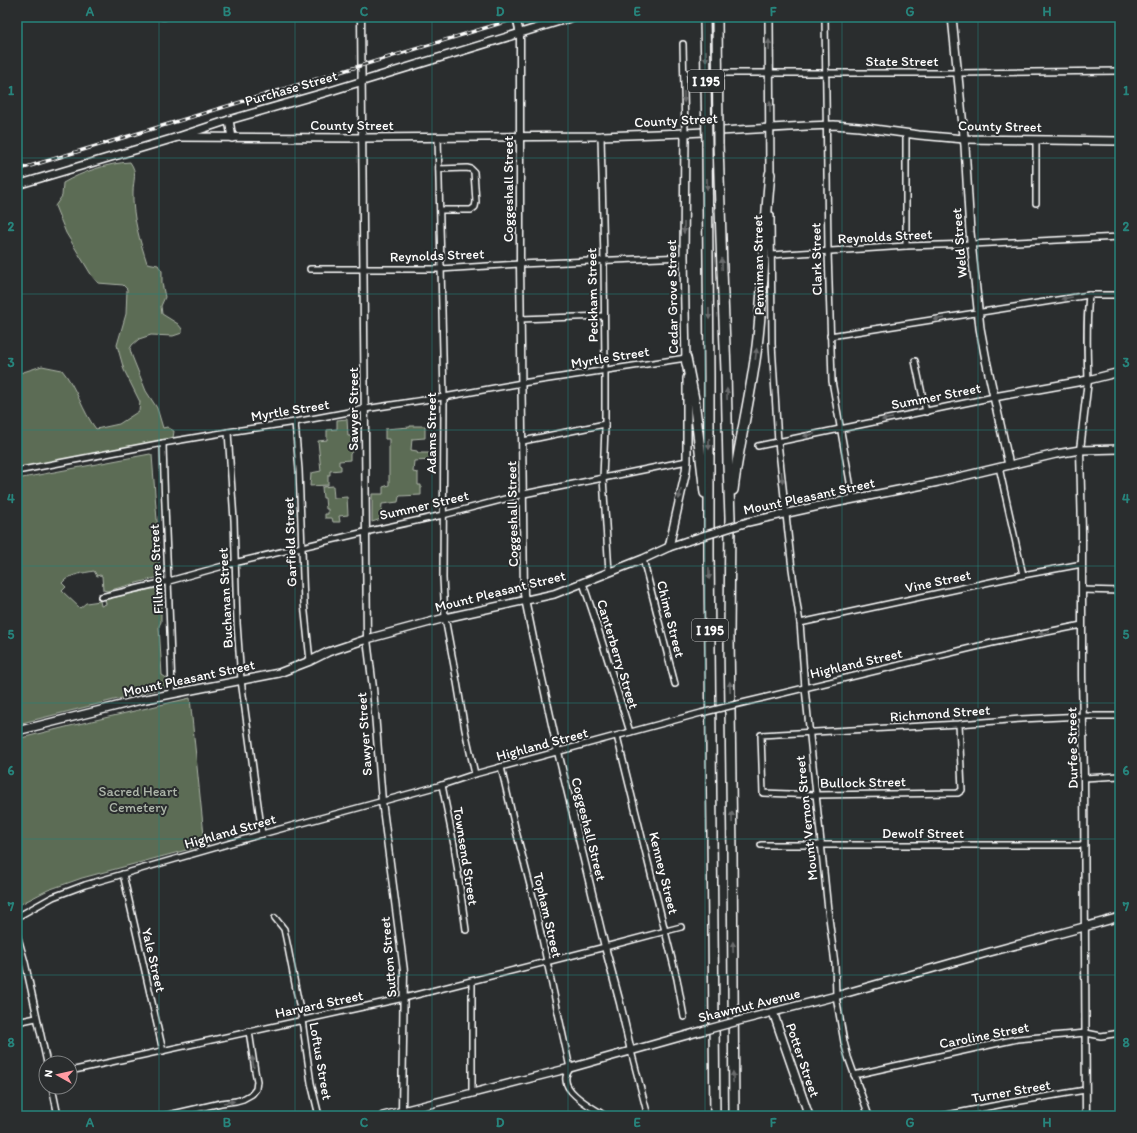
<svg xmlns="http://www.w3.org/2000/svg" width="1137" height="1133" viewBox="0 0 1137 1133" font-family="Itim,sans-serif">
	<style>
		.green { fill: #5c6c54; stroke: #aeb6aa }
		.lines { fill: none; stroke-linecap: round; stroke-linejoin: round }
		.minor-casing { stroke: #fff; stroke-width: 8 }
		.tertiary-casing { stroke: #fff; stroke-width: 9 }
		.secondary-casing { stroke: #fff; stroke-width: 10 }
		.motorway-casing { stroke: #fff; stroke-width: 12 }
		.minor { stroke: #2a2d2e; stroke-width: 5 }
		.tertiary { stroke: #2a2d2e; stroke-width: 6 }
		.secondary { stroke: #2a2d2e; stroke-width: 7 }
		.motorway { stroke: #2a2d2e; stroke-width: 9 }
		.rail-casing { stroke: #fff; stroke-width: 3.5 }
		.rail { stroke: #2a2d2e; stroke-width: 2; stroke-dasharray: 6; stroke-linecap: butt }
		.minor-bridge-casing { stroke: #fff; stroke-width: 8; stroke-linecap: butt }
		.secondary-bridge-casing { stroke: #fff; stroke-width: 10; stroke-linecap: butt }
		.motorway-bridge-casing { stroke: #fff; stroke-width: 12; stroke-linecap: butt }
		.minor-bridge { stroke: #2a2d2e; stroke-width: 5 }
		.secondary-bridge { stroke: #2a2d2e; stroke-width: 7 }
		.motorway-bridge { stroke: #2a2d2e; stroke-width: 9 }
		.oneway { fill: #6a6c6d }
		.grid { fill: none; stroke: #27847c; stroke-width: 1; stroke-opacity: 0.55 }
		.labels { text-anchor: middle; stroke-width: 4; stroke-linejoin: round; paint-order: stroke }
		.shield { fill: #2a2d2e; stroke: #bfc0c0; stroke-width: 1 }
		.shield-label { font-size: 13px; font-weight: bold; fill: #fff }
		.street-label { font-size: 14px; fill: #fff; stroke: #2a2d2e }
		.park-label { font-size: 14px; fill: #aeb6aa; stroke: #2a2d2e }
		.neatline { fill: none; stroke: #27847c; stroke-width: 1.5 }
		.grid-label { font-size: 13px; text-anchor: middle; font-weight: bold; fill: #27847c }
	</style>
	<rect width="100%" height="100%" fill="#2a2d2e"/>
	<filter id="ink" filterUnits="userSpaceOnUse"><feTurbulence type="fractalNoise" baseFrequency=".025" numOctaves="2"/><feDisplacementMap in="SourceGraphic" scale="8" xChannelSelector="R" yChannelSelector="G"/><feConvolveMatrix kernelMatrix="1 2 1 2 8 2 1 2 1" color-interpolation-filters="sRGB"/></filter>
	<g filter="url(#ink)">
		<g class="green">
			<path d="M 130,162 C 138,173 133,180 133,192 C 132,216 140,241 147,263 L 158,265 L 162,271 L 162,283 L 165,297 L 161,306 L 162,314 L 178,324 L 182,329 L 182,333 L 173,336 L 151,335 L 139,339 L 132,345 L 130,349 L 132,356 L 146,391 L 157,408 L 163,428 L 167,427 L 174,431 L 173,438 L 17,468 L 17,374 L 42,366 L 62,370 C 77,388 82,411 96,429 L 119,424 L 139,411 L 140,402 L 124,370 L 117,345 L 126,314 L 127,289 L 123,285 L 98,283 L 92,276 L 66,233 L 55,206 L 62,196 L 63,183 C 82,172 108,163 130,162 Z"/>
			<polygon points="347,419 348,436 356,436 355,448 350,454 350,460 339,461 339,465 341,466 341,470 330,471 330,475 328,475 328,485 310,486 311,473 321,471 318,441 327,440 327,430 337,429 337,420"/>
			<polygon points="410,426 425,426 425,438 412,439 411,450 417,451 418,453 433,453 433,460 414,461 413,472 418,473 418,485 421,485 421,495 400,496 399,497 398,502 382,504 381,519 372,522 372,494 383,494 383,487 389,485 389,439 385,439 385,429 410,427"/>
			<path d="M 150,454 L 152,455 L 159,546 L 159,577 L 107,591 L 103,590 L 102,576 L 100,575 L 97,576 L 94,571 C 84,573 69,574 62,583 L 66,587 L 62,591 L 80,608 L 86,603 L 100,601 L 101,606 L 106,604 L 105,600 L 107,599 L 161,587 L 161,622 L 159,626 L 162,675 L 168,679 L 166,687 L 18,724 L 17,723 L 17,479 Z"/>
			<polygon points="333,486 334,498 347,497 348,515 339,516 340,522 333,522 332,518 325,518 325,514 328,514 328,509 326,509 325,498 323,498 322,487"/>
			<polygon points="190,698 205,845 82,878 48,890 17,906 17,739 70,726"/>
		</g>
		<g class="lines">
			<g class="minor-casing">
				<g id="minor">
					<polyline points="163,17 164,17"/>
					<polyline points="825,17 828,251 832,381 853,499"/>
					<polyline points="683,44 685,133"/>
					<polyline points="684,73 958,73 1120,71"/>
					<polyline points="906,133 906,246"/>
					<polyline points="601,136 604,261 605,370 605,428 603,478 609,572"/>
					<polyline points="438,137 444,397 443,578 445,618 457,682 465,730 475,774"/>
					<polyline points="439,169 467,168 471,169 474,172 476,202 475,207 471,210 440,210"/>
					<polyline points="1036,203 1036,140"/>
					<polyline points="771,215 772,344 778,442 792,569 800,623 805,688 828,910 835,964 836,996 844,1042 848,1057 869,1116"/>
					<polyline points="771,255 906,246 972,244 1120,237"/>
					<polyline points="310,269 440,269 520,264 684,257"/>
					<polyline points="520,319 604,316"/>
					<polyline points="830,336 1089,295 1120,295"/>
					<polyline points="915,361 926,412"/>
					<path d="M 1088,380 C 1087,351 1086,324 1089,295"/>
					<polyline points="295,422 299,470 304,603 310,661"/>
					<polyline points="228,432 234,520 237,623 241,680 262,834"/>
					<polyline points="523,441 605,424"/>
					<path d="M 163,443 C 165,526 170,610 172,694"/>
					<polyline points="758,446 994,397"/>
					<polyline points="999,467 1023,575"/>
					<polyline points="17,471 163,443 228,432 295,422 365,409 444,397 522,383 686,358"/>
					<polyline points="643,559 675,684"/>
					<polyline points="583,583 596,622 630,732"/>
					<polyline points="1082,590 1120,591"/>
					<polyline points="101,597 169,581 234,563 365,532 443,515 524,494 687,461"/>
					<polyline points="800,623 1023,575 1082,564"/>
					<polyline points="738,704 992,643 1082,625"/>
					<polyline points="959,724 962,790 958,793 816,795 763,793 761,735 959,724 1021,719 1083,716 1120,716"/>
					<polyline points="617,736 665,931 677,979 684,1017"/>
					<path d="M 501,767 L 515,827 L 533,897 L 570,1068 C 569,1071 566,1074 566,1077 C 563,1093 594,1108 605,1116"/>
					<polyline points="1084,778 1120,776"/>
					<polyline points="442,785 454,845 466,930"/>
					<polyline points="761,845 1084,845"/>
					<polyline points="123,874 163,1051"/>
					<polyline points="17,917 53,897 85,885 262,834 442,785 475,774 701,713"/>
					<polyline points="275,918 284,929 288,948 302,1020 311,1083 319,1116"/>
					<polyline points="17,934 25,962 47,1063"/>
					<polyline points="472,981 472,1093"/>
					<polyline points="17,1022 36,1018"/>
					<polyline points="631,1051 648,1116"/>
					<polyline points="70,1071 404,998 605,947 681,927"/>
					<polyline points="854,1075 1017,1039 1086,1033 1101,1036 1120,1033"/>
					<polyline points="52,1087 58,1116"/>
					<polyline points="164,1116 221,1103 236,1101 243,1099 252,1094 256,1089 257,1081 255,1071 249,1031"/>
					<polyline points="942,1116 1003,1104 1085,1090"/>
				</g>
			</g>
			<g class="tertiary-casing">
				<g id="tertiary">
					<polyline points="361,17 367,639 373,688 382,801 404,971 402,1112"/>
					<polyline points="516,17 520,34 520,264 524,594 533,638 558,752 605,947 620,1003 631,1051"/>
					<polyline points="1086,1116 1084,778 1082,676 1082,532 1080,450 1088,380"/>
				</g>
			</g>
			<g class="secondary-casing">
				<g id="secondary">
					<polyline points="769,17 770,174"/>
					<polyline points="952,17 965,146 970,232 980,328 986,360 1009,465"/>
					<polyline points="229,120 232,138"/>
					<polyline points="685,133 684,257 686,363"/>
					<polyline points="178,137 363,138 601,136 685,133 807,126 834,125 859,127 919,135 964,139 1120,141"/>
					<polyline points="17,185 178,137 229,120 327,92 573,17"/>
					<polyline points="994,397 1088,380 1120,372"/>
					<polyline points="748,522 819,506 938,482 1056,454 1080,450 1120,449"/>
					<polyline points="669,547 686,471 687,461 687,378"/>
					<polyline points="17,731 141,700 279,673 310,661 328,652 367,639 445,618 554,594 643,559 669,547 687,541"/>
					<polyline points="773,1012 809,1116"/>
					<polyline points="742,1020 836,996 990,952 1084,927 1120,917"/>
					<polyline points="383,1116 570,1068 705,1030"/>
				</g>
			</g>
			<g class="motorway-casing">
				<g id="motorway">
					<polyline points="718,144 722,270 726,371 728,465 730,517 729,638 732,852 734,1116"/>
					<polyline points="707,145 709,376 709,555 715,1116"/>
					<polyline points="686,358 694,399 705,493"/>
					<path d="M 733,490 C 739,442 751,395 757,346 C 764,289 764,231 770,174"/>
				</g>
			</g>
			<use href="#minor" class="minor"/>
			<use href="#tertiary" class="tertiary"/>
			<use href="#secondary" class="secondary"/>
			<use href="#motorway" class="motorway"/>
			<g class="rail-casing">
				<polyline id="rail" points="17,170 521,17"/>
			</g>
			<use href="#rail" class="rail"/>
			<g class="minor-bridge-casing">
				<polyline id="minor-bridge" points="701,713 738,704"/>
			</g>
			<g class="secondary-bridge-casing">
				<g id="secondary-bridge">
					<polyline points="687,541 748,522"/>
					<polyline points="705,1030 742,1020"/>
				</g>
			</g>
			<g class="motorway-bridge-casing">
				<g id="motorway-bridge">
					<polyline points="705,17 707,145"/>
					<polyline points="717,17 718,144"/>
				</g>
			</g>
			<use href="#minor-bridge" class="minor-bridge"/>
			<use href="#secondary-bridge" class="secondary-bridge"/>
			<use href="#motorway-bridge" class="motorway-bridge"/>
		</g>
		<defs><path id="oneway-solid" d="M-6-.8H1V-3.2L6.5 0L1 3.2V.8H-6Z"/></defs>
		<g class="oneway">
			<use href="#oneway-solid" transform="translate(769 45) rotate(-91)"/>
			<use href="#oneway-solid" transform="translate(706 56) rotate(89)"/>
			<use href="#oneway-solid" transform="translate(684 97) rotate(89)"/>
			<use href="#oneway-solid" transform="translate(770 107) rotate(-90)"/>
			<use href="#oneway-solid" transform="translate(707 184) rotate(89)"/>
			<use href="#oneway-solid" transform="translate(684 228) rotate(90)"/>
			<use href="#oneway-solid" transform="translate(722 264) rotate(-92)"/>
			<use href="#oneway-solid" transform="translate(1067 298) rotate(171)"/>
			<use href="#oneway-solid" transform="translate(709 314) rotate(89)"/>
			<use href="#oneway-solid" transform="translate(939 319) rotate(171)"/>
			<use href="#oneway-solid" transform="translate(756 354) rotate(-83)"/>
			<use href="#oneway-solid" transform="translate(727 394) rotate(-91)"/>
			<use href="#oneway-solid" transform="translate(887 419) rotate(169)"/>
			<use href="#oneway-solid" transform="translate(809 435) rotate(168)"/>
			<use href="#oneway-solid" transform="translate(709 444) rotate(90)"/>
			<use href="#oneway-solid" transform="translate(782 477) rotate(84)"/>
			<use href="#oneway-solid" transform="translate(680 494) rotate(102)"/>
			<use href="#oneway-solid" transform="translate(709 574) rotate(89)"/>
			<use href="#oneway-solid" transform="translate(1044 633) rotate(169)"/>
			<use href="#oneway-solid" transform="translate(730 687) rotate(-92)"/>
			<use href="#oneway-solid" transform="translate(732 817) rotate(-91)"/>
			<use href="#oneway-solid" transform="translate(733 947) rotate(-91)"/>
			<use href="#oneway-solid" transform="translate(253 1062) rotate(-98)"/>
			<use href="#oneway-solid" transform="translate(733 1077) rotate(-91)"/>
			<use href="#oneway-solid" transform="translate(229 1102) rotate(-9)"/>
		</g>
	</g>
	<path class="grid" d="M 159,17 L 159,1116M 295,17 L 295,1116M 432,17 L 432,1116M 568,17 L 568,1116M 705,17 L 705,1116M 842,17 L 842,1116M 978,17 L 978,1116M 17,158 L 1120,158M 17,294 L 1120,294M 17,430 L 1120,430M 17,566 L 1120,566M 17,703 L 1120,703M 17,839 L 1120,839M 17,975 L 1120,975"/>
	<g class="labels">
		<g class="shield">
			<rect x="688" y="70" width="36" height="22" rx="3"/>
			<rect x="692" y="619" width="36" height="22" rx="3"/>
		</g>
		<g class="shield-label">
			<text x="706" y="86">I 195</text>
			<text x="710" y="635">I 195</text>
		</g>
		<g class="street-label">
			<text x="902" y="66">State Street</text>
			<text transform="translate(291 88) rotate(-16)" y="5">Purchase Street</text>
			<text transform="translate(676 120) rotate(-3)" y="5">County Street</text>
			<text x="352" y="130">County Street</text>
			<text transform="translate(1000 126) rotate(1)" y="5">County Street</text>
			<text transform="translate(508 189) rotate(-90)" y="5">Coggeshall Street</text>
			<text transform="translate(885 236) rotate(-3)" y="5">Reynolds Street</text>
			<text transform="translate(959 243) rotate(-95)" y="5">Weld Street</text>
			<text transform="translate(437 255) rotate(-2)" y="5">Reynolds Street</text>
			<text transform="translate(816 259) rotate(-91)" y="5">Clark Street</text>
			<text transform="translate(758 265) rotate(-91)" y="5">Penniman Street</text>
			<text transform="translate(592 295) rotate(-91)" y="5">Peckham Street</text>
			<text transform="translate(672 297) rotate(-91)" y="5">Cedar Grove Street</text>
			<text transform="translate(610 357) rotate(-9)" y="5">Myrtle Street</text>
			<text transform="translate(936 396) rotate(-11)" y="5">Summer Street</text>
			<text transform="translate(353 409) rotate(-90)" y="5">Sawyer Street</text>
			<text transform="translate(290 410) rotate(-9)" y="5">Myrtle Street</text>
			<text transform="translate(431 433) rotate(-90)" y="5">Adams Street</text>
			<text transform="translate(809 496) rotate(-12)" y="5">Mount Pleasant Street</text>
			<text transform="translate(424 505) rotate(-13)" y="5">Summer Street</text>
			<text transform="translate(512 514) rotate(-91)" y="5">Coggeshall Street</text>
			<text transform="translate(290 542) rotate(-92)" y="5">Garfield Street</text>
			<text transform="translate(156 569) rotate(-93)" y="5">Fillmore Street</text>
			<text transform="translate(938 581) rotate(-12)" y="5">Vine Street</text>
			<text transform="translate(500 591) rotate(-14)" y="5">Mount Pleasant Street</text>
			<text transform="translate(225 598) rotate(-93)" y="5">Buchanan Street</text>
			<text transform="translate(671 619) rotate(76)" y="5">Chime Street</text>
			<text transform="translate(618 654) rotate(73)" y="5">Canterberry Street</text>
			<text transform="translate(856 663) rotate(-13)" y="5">Highland Street</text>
			<text transform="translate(189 678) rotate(-12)" y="5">Mount Pleasant Street</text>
			<text transform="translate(940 713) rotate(-4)" y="5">Richmond Street</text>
			<text transform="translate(364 734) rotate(-94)" y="5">Sawyer Street</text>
			<text transform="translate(542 744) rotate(-15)" y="5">Highland Street</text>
			<text transform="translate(1072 748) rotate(-91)" y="5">Durfee Street</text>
			<text transform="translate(863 782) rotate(-1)" y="5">Bullock Street</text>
			<text transform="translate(806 818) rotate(-96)" y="5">Mount Vernon Street</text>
			<text transform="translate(589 829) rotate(76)" y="5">Coggeshall Street</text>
			<text transform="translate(230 831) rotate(-16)" y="5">Highland Street</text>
			<text x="923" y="838">Dewolf Street</text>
			<text transform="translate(466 856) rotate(81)" y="5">Townsend Street</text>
			<text transform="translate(664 873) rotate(76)" y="5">Kenney Street</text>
			<text transform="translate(548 915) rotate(77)" y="5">Topham Street</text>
			<text transform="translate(388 957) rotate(-95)" y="5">Sutton Street</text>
			<text transform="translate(154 960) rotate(77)" y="5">Yale Street</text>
			<text transform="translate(319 1004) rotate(-12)" y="5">Harvard Street</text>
			<text transform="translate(749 1005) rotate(-14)" y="5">Shawmut Avenue</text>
			<text transform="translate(984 1035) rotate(-11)" y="5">Caroline Street</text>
			<text transform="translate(803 1060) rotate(71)" y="5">Potter Street</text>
			<text transform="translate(321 1061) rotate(80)" y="5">Loftus Street</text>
			<text transform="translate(1011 1091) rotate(-10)" y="5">Turner Street</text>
		</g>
		<g class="park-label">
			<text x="138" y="796">Sacred Heart<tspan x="138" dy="16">Cemetery</tspan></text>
		</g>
	</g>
	<rect width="1137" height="1133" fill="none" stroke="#2a2d2e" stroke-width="44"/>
	<g transform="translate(58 1075) rotate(278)"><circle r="19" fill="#2a2d2e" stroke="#7f8182"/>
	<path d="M0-3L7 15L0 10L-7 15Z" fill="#ff9aa2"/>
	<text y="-6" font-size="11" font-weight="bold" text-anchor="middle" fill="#ffffff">N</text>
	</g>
	<rect x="22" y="22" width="1093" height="1089" class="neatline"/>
	<g class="grid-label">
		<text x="90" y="16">A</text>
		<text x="227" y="16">B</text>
		<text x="364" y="16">C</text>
		<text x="500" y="16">D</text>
		<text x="637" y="16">E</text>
		<text x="773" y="16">F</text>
		<text x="910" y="16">G</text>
		<text x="1047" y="16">H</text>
		<text x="11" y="95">1</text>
		<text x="1126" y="95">1</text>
		<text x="11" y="231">2</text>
		<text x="1126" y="231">2</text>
		<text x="11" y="367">3</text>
		<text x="1126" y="367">3</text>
		<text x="11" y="503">4</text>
		<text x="1126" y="503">4</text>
		<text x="11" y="639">5</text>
		<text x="1126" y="639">5</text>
		<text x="11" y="775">6</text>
		<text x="1126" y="775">6</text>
		<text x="11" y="911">7</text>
		<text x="1126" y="911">7</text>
		<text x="11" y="1047">8</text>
		<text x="1126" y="1047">8</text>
		<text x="90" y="1127">A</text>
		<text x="227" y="1127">B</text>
		<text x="364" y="1127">C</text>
		<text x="500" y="1127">D</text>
		<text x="637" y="1127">E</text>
		<text x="773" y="1127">F</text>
		<text x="910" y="1127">G</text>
		<text x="1047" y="1127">H</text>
	</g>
</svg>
